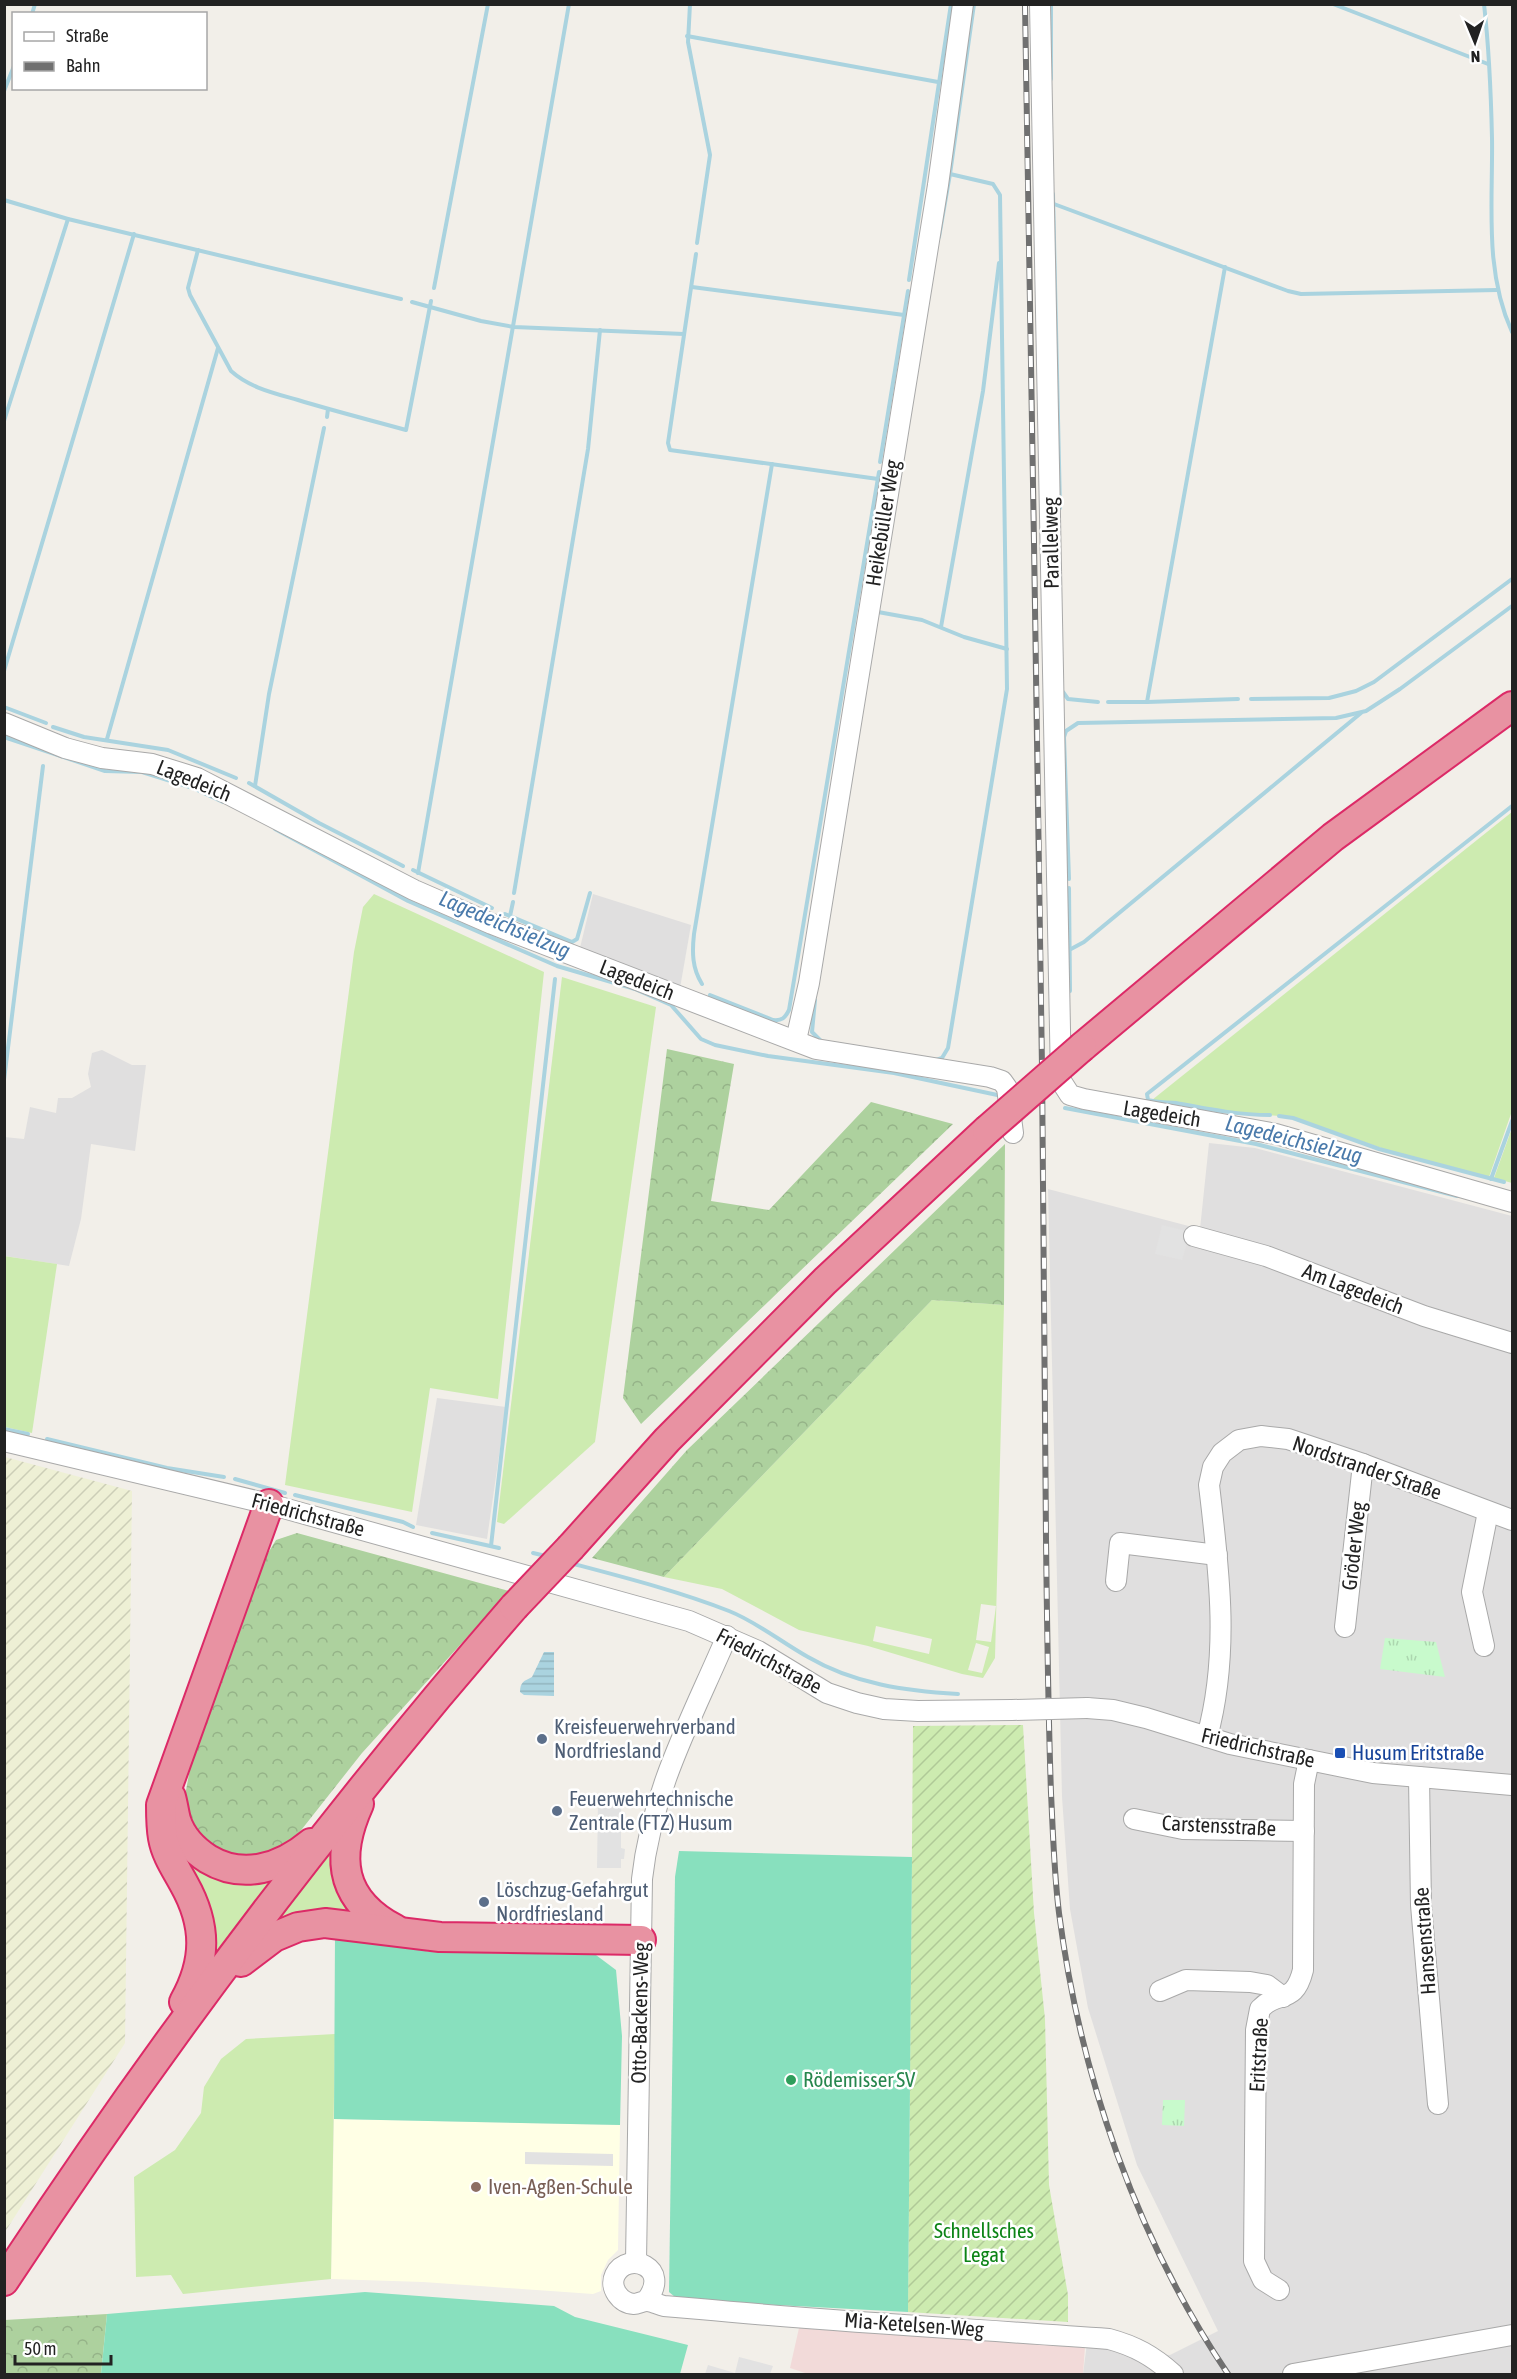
<svg xmlns="http://www.w3.org/2000/svg" width="1517" height="2379" viewBox="0 0 1517 2379" font-family="'Asap Condensed',sans-serif">
	<style>
		.residential { fill: #e0dfdf }
		.commercial { fill: #f2dad9 }
		.education { fill: #ffffe5 }
		.farmland { fill: url(#farmland-furrows) }
		.grass { fill: #cdebb0; fill-rule: evenodd }
		.forest { fill: url(#forest-crowns) }
		.park { fill: url(#park-tufts) }
		.garden { fill: url(#garden-furrows) }
		.pitch { fill: #88e0be }
		.parking { fill: #e2e2e2 }
		.water { fill: url(#water-rules) }
		.lines { fill: none; stroke-linecap: round; stroke-linejoin: round }
		.stream { stroke: #aad3df; stroke-width: 4 }
		.minor-casing { stroke: #a9a9a9; stroke-width: 22 }
		.highway-casing { stroke: #dc2a67; stroke-width: 32 }
		.minor { stroke: #fff; stroke-width: 20 }
		.highway { stroke: #e892a2; stroke-width: 28 }
		.rail-casing { stroke: #707070; stroke-width: 6 }
		.rail { stroke: #fff; stroke-width: 4; stroke-dasharray: 11; stroke-linecap: butt }
		.minor-bridge-casing { stroke: #a9a9a9; stroke-width: 22; stroke-linecap: butt }
		.highway-bridge-casing { stroke: #dc2a67; stroke-width: 32; stroke-linecap: butt }
		.minor-bridge { stroke: #fff; stroke-width: 20 }
		.highway-bridge { stroke: #e892a2; stroke-width: 28 }
		.service-dot { fill: #5c6f8a; stroke: #fff; stroke-width: 2 }
		.transit-dot { fill: #1a4fb4; stroke: #fff; stroke-width: 2 }
		.leisure-dot { fill: #2e9e5b; stroke: #fff; stroke-width: 2 }
		.education-dot { fill: #8d6e63; stroke: #fff; stroke-width: 2 }
		.labels { text-anchor: middle; stroke-width: 5; stroke-linejoin: round; paint-order: stroke }
		.street-label { font-size: 21px; fill: #222; stroke: #fff }
		.service-label { font-size: 21px; fill: #4e5e75; stroke: #fff; text-anchor: start }
		.transit-label { font-size: 21px; fill: #164399; stroke: #fff; text-anchor: start }
		.leisure-label { font-size: 21px; fill: #27864d; stroke: #fff; text-anchor: start }
		.education-label { font-size: 21px; fill: #785e54; stroke: #fff; text-anchor: start }
		.park-label { font-size: 21px; fill: #0c8416; stroke: #fff }
		.water-label { font-size: 22px; font-style: italic; fill: #4a7aab; stroke: #fff }
	</style>
	<defs>
		<pattern id="farmland-furrows" width="10" height="10" patternUnits="userSpaceOnUse" patternTransform="scale(1.5)"><rect width="10" height="10" fill="#eef0d5"/><path d="M-1 1l2-2M0 10L10 0M9 11l2-2" fill="none" stroke="#ccceb7"/></pattern>
		<pattern id="forest-crowns" width="20" height="18" patternUnits="userSpaceOnUse" patternTransform="scale(1.5)"><rect width="20" height="18" fill="#add19e"/><path d="M2 6a3 3 0 1 1 6 0M12 15a3 3 0 1 1 6 0" fill="none" stroke="#95b388"/></pattern>
		<pattern id="park-tufts" width="24" height="20" patternUnits="userSpaceOnUse" patternTransform="scale(1.5)"><rect width="24" height="20" fill="#c8facc"/><path d="M3 7l-1-3M5 7V3M7 7l1-3M15 17l-1-3M17 17v-4M19 17l1-3" fill="none" stroke="#acd6af"/></pattern>
		<pattern id="garden-furrows" width="10" height="10" patternUnits="userSpaceOnUse" patternTransform="scale(1.5)"><rect width="10" height="10" fill="#cdebb0"/><path d="M-1 1l2-2M0 10L10 0M9 11l2-2" fill="none" stroke="#b0c997"/></pattern>
		<pattern id="water-rules" width="6" height="5" patternUnits="userSpaceOnUse" patternTransform="scale(1.5)"><rect width="6" height="5" fill="#aad3df"/><path d="M0 2.5h6" fill="none" stroke="#92b5bf"/></pattern>
	</defs>
	<rect width="100%" height="100%" fill="#f2efe9"/>
	<g class="residential">
		<polygon points="593,894 691,925 680,988 579,952"/>
		<polygon points="102,1050 132,1065 146,1065 135,1151 91,1144 81,1219 69,1266 5,1256 4,1137 24,1139 30,1107 56,1113 58,1098 72,1098 91,1087 88,1074 92,1053"/>
		<polygon points="1209,1143 1255,1148 1512,1216 1512,2374 1083,2374 1087,2343 1133,2352 1170,2355 1218,2331 1137,2165 1088,2008 1070,1909 1062,1797 1048,1189 1200,1229"/>
		<polygon points="437,1398 506,1407 487,1539 416,1525"/>
	</g>
	<polygon class="commercial" points="799,2328 1085,2347 1083,2374 808,2374 790,2368"/>
	<polygon class="education" points="334,2119 620,2125 618,2250 608,2260 601,2275 601,2291 593,2294 423,2282 331,2279"/>
	<polygon class="farmland" points="5,1457 132,1491 125,2043 5,2232"/>
	<g class="grass">
		<polygon points="1512,812 1512,1111 1489,1177 1390,1151 1292,1117 1218,1111 1152,1100"/>
		<polygon points="374,894 544,972 498,1399 430,1388 412,1512 285,1485 354,952 363,907"/>
		<polygon points="562,977 656,1007 595,1442 504,1524 497,1522"/>
		<polygon points="1512,1128 1512,1183 1494,1178"/>
		<polygon points="4,1256 57,1264 32,1433 5,1427"/>
		<path d="M 932,1300 L 1004,1305 L 995,1658 L 983,1678 L 962,1674 L 868,1646 L 799,1630 L 722,1589 L 664,1577 ZM 981,1604 L 996,1606 L 991,1642 L 976,1640 ZM 876,1626 L 932,1639 L 929,1654 L 873,1641 ZM 976,1643 L 989,1647 L 982,1673 L 968,1670 Z"/>
		<polygon points="172,1823 292,1863 207,1976"/>
		<polygon points="340,1829 367,1923 259,1935"/>
		<polygon points="335,2034 331,2279 183,2294 171,2275 136,2277 134,2177 175,2150 201,2113 204,2087 221,2059 246,2039"/>
	</g>
	<g class="forest">
		<polygon points="667,1049 734,1064 711,1201 769,1210 871,1102 953,1124 641,1424 623,1398"/>
		<polygon points="1005,1144 1004,1305 932,1300 664,1577 592,1558 687,1450"/>
		<polygon points="297,1533 509,1591 362,1753 291,1843 269,1856 223,1858 195,1835 185,1796 193,1752 265,1558 276,1540"/>
		<polygon points="107,2314 101,2374 5,2374 5,2320"/>
	</g>
	<g class="park">
		<polygon points="1385,1638 1436,1642 1445,1677 1380,1669"/>
		<polygon points="1163,2100 1185,2100 1184,2126 1162,2125"/>
	</g>
	<polygon class="garden" points="1023,1725 1034,1913 1045,2019 1049,2185 1068,2295 1068,2322 908,2312 913,1726"/>
	<g class="pitch">
		<polygon points="679,1851 912,1857 908,2312 703,2301 675,2297 669,2292 675,1877"/>
		<polygon points="335,1934 431,1952 596,1955 616,1970 622,2036 620,2125 334,2119"/>
		<polygon points="365,2292 554,2306 575,2317 688,2345 680,2374 101,2374 107,2314"/>
	</g>
	<g class="parking">
		<polygon points="1162,1225 1190,1232 1182,1260 1155,1254"/>
		<polygon points="598,1801 622,1801 621,1812 626,1813 626,1823 621,1824 621,1848 625,1849 624,1859 621,1859 621,1868 597,1868"/>
		<polygon points="525,2152 613,2154 613,2166 525,2164"/>
		<polygon points="739,2357 773,2366 770,2374 705,2374 708,2365 735,2373"/>
	</g>
	<path class="water" d="M 544,1652 L 554,1652 L 554,1696 L 524,1695 L 520,1692 C 520,1682 524,1681 532,1677 Z"/>
	<g class="lines">
		<g class="stream">
			<polyline points="690,4 688,42 710,155 697,243"/>
			<polyline points="1051,4 1051,79"/>
			<polyline points="1333,4 1488,64"/>
			<path d="M 1484,4 C 1489,48 1491,94 1492,138 C 1493,204 1484,270 1512,332"/>
			<polyline points="32,14 35,4"/>
			<polyline points="687,36 938,82"/>
			<polyline points="4,91 14,66"/>
			<polyline points="1053,194 1060,508"/>
			<polyline points="4,200 68,219 401,299"/>
			<polyline points="1054,204 1288,291 1301,294 1497,290"/>
			<polyline points="939,237 950,174 974,4"/>
			<path d="M 198,250 L 188,288 L 190,295 L 231,371 C 250,388 274,393 298,400 C 334,411 370,420 406,430 L 431,301"/>
			<polyline points="696,254 668,443 670,450 878,479"/>
			<polyline points="909,280 951,4"/>
			<polyline points="692,287 904,315"/>
			<polyline points="434,288 488,4"/>
			<polyline points="412,302 481,321 514,327 684,334"/>
			<polyline points="327,417 328,409"/>
			<polyline points="4,421 68,219"/>
			<polyline points="880,462 908,291"/>
			<polyline points="878,612 922,620 964,637 1007,649"/>
			<polyline points="941,627 983,391 999,263"/>
			<polyline points="4,671 134,234"/>
			<polyline points="1063,692 1068,699 1098,702"/>
			<polyline points="1251,699 1329,698 1356,691 1374,682 1512,579"/>
			<polyline points="1108,702 1147,702 1225,267"/>
			<polyline points="1147,702 1238,699"/>
			<polyline points="4,707 46,723"/>
			<polyline points="53,727 84,737 168,750 236,778"/>
			<polyline points="4,737 105,771 142,772 193,788 223,802"/>
			<polyline points="107,739 218,348"/>
			<polyline points="249,783 319,823 403,866"/>
			<polyline points="255,786 269,694 324,428"/>
			<polyline points="275,829 408,901 557,966 635,989 671,1005 701,1039 715,1045 768,1056 894,1073 1002,1096"/>
			<polyline points="413,870 492,908"/>
			<polyline points="418,873 569,4"/>
			<polyline points="1069,879 1064,737 1066,731 1078,723 1336,718 1366,711 1400,689 1512,606"/>
			<polyline points="1069,888 1070,991"/>
			<polyline points="514,893 588,449 600,330"/>
			<polyline points="505,914 572,942 577,939 590,893"/>
			<polyline points="510,916 513,902"/>
			<polyline points="1071,949 1084,942 1361,713"/>
			<path d="M 702,984 C 692,968 692,952 694,934 L 772,464"/>
			<path d="M 710,995 L 773,1020 C 782,1021 785,1018 789,1010 L 879,472"/>
			<polyline points="815,1000 812,1032 821,1041"/>
			<polyline points="936,1060 942,1058 948,1048 1007,689 1000,195 993,184 950,174"/>
			<polyline points="4,1080 43,766"/>
			<polyline points="1065,1108 1256,1144 1457,1196"/>
			<path d="M 1270,1115 C 1238,1115 1208,1109 1176,1103 C 1167,1102 1157,1103 1148,1100 L 1147,1094 L 1512,806"/>
			<polyline points="1279,1116 1293,1118 1379,1149 1504,1182"/>
			<polyline points="1491,1179 1512,1121"/>
			<polyline points="4,1429 28,1434"/>
			<polyline points="47,1439 167,1468 224,1477"/>
			<polyline points="235,1479 285,1493"/>
			<polyline points="295,1495 403,1522 413,1527"/>
			<polyline points="432,1533 499,1548"/>
			<polyline points="491,1546 555,979"/>
			<polyline points="533,1553 546,1556"/>
			<path d="M 570,1563 C 623,1577 678,1591 729,1611 C 757,1622 781,1642 808,1657 C 854,1684 906,1691 958,1694"/>
		</g>
		<g class="minor-casing">
			<g id="minor">
				<polyline points="1040,4 1061,1081 1070,1095 1084,1099 1276,1134 1512,1202"/>
				<polyline points="4,723 65,748 102,758 152,764 197,778 414,890 492,924 816,1049 990,1077 1002,1081 1007,1088 1013,1133"/>
				<polyline points="796,1040 809,983 938,185 963,4"/>
				<polyline points="1194,1236 1266,1256 1424,1316 1512,1343"/>
				<polyline points="4,1441 269,1504 689,1621 758,1651 827,1693 857,1703 884,1709 918,1711 1012,1710"/>
				<polyline points="1116,1581 1120,1543 1217,1555"/>
				<polyline points="1345,1627 1363,1464"/>
				<polyline points="1484,1646 1472,1592 1488,1512"/>
				<polyline points="1087,1708 1113,1710 1146,1718 1230,1744 1373,1773 1512,1785"/>
				<path d="M 1207,1737 C 1230,1653 1219,1570 1209,1485 L 1213,1467 L 1222,1453 L 1239,1440 L 1261,1436 L 1288,1439 L 1363,1464 L 1512,1520"/>
				<polyline points="1419,1777 1421,1905 1438,2104"/>
				<polyline points="1134,1819 1183,1829 1304,1831"/>
				<polyline points="1160,1991 1186,1980 1250,1982 1267,1985 1283,1997"/>
				<path d="M 636,2262 L 642,1879 C 652,1789 692,1718 727,1636"/>
				<path d="M 1279,2290 L 1263,2280 L 1254,2261 L 1256,2030 L 1260,2009 C 1279,1989 1294,2006 1303,1970 L 1304,1784 L 1309,1760"/>
				<path d="M 646,2301 C 673,2267 627,2250 615,2275 C 609,2288 620,2303 634,2304 C 638,2304 642,2301 647,2301 C 652,2301 659,2305 664,2306 C 676,2307 688,2308 700,2309 C 836,2322 973,2329 1109,2339 C 1135,2346 1153,2356 1173,2374"/>
				<polyline points="1293,2374 1512,2335"/>
			</g>
		</g>
		<g class="highway-casing">
			<g id="highway">
				<polyline points="1082,1047 1333,837 1512,706"/>
				<polyline points="571,1547 667,1440 825,1281 987,1130"/>
				<path d="M 171,1797 C 173,1804 174,1812 176,1820 C 181,1836 194,1850 208,1859 C 243,1880 281,1868 311,1843"/>
				<path d="M 359,1804 C 335,1857 340,1900 395,1929"/>
				<polyline points="241,1962 274,1937 298,1927 325,1923 440,1937 641,1940"/>
				<path d="M 184,2002 C 207,1961 207,1925 184,1884 C 176,1869 166,1855 163,1838 C 161,1827 161,1816 161,1805 L 269,1504"/>
				<path d="M 4,2281 C 159,2045 329,1820 514,1607"/>
			</g>
		</g>
		<use href="#minor" class="minor"/>
		<use href="#highway" class="highway"/>
		<g class="rail-casing">
			<path id="rail" d="M 1025,4 C 1030,359 1038,713 1042,1068 C 1044,1225 1045,1382 1046,1539 C 1047,1623 1048,1708 1051,1793 C 1053,1833 1054,1873 1059,1913 C 1080,2075 1136,2238 1228,2374"/>
		</g>
		<use href="#rail" class="rail"/>
		<g class="minor-bridge-casing">
			<polyline id="minor-bridge" points="1012,1710 1087,1708"/>
		</g>
		<g class="highway-bridge-casing">
			<g id="highway-bridge">
				<polyline points="987,1130 1082,1047"/>
				<polyline points="514,1607 571,1547"/>
			</g>
		</g>
		<use href="#minor-bridge" class="minor-bridge"/>
		<use href="#highway-bridge" class="highway-bridge"/>
	</g>
	<g class="service-dot">
		<circle cx="542" cy="1739" r="6"/>
		<circle cx="557" cy="1811" r="6"/>
		<circle cx="484" cy="1902" r="6"/>
	</g>
	<rect class="transit-dot" x="1334" y="1747" width="12" height="12" rx="3"/>
	<circle class="leisure-dot" cx="791" cy="2080" r="6"/>
	<circle class="education-dot" cx="476" cy="2187" r="6"/>
	<g class="labels">
		<g class="street-label">
			<text transform="translate(883 523) rotate(-81)" y="7">Heikebüller Weg</text>
			<text transform="translate(1051 543) rotate(-91)" y="7">Parallelweg</text>
			<text transform="translate(194 781) rotate(22)" y="7">Lagedeich</text>
			<text transform="translate(637 980) rotate(21)" y="7">Lagedeich</text>
			<text transform="translate(1162 1114) rotate(9)" y="7">Lagedeich</text>
			<text transform="translate(1353 1289) rotate(21)" y="7">Am Lagedeich</text>
			<text transform="translate(1367 1468) rotate(19)" y="7">Nordstrander Straße</text>
			<text transform="translate(308 1515) rotate(15)" y="7">Friedrichstraße</text>
			<text transform="translate(1354 1546) rotate(-84)" y="7">Gröder Weg</text>
			<text transform="translate(769 1661) rotate(28)" y="7">Friedrichstraße</text>
			<text transform="translate(1258 1748) rotate(13)" y="7">Friedrichstraße</text>
			<text transform="translate(1219 1826) rotate(3)" y="7">Carstensstraße</text>
			<text transform="translate(1425 1941) rotate(-94)" y="7">Hansenstraße</text>
			<text transform="translate(640 2013) rotate(-89)" y="7">Otto-Backens-Weg</text>
			<text transform="translate(1259 2055) rotate(-87)" y="7">Eritstraße</text>
			<text transform="translate(914 2325) rotate(4)" y="7">Mia-Ketelsen-Weg</text>
		</g>
		<g class="service-label">
			<text x="554" y="1734">Kreisfeuerwehrverband<tspan x="554" dy="24">Nordfriesland</tspan></text>
			<text x="569" y="1806">Feuerwehrtechnische<tspan x="569" dy="24">Zentrale (FTZ) Husum</tspan></text>
			<text x="496" y="1897">Löschzug-Gefahrgut<tspan x="496" dy="24">Nordfriesland</tspan></text>
		</g>
		<g class="transit-label">
			<text x="1352" y="1760">Husum Eritstraße</text>
		</g>
		<g class="leisure-label">
			<text x="803" y="2087">Rödemisser SV</text>
		</g>
		<g class="education-label">
			<text x="488" y="2194">Iven-Agßen-Schule</text>
		</g>
		<g class="park-label">
			<text x="984" y="2238">Schnellsches<tspan x="984" dy="24">Legat</tspan></text>
		</g>
		<g class="water-label">
			<text transform="translate(505 924) rotate(23)" y="8">Lagedeichsielzug</text>
			<text transform="translate(1294 1139) rotate(14)" y="8">Lagedeichsielzug</text>
		</g>
	</g>
	<rect width="1517" height="2379" fill="none" stroke="#222222" stroke-width="12"/>
	<rect x="12" y="12" width="195" height="78" fill="#ffffff" stroke="#a7a7a7" stroke-width="1.5"/>
	<rect x="24" y="32" width="30" height="9" fill="#ffffff" stroke="#a7a7a7" stroke-width="1.5"/>
	<text x="66" y="42" font-size="18" fill="#222222">Straße</text>
	<rect x="24" y="62" width="30" height="9" fill="#707070" stroke="#a7a7a7" stroke-width="1.5"/>
	<text x="66" y="72" font-size="18" fill="#222222">Bahn</text>
	<g transform="translate(1475 42) rotate(178)" stroke="#ffffff" stroke-width="4.5" paint-order="stroke">
	<path d="M0-4.5L10 22L0 15L-10 22Z" fill="#222222"/>
	<text y="-9" font-size="16" font-weight="bold" text-anchor="middle" fill="#222222">N</text>
	</g>
	<path d="M15 2355v9h96v-9" fill="none" stroke="#222222" stroke-width="3"/>
	<text x="24" y="2355" font-size="18" fill="#222222" stroke="#ffffff" stroke-width="4.5" paint-order="stroke">50 m</text>
</svg>
